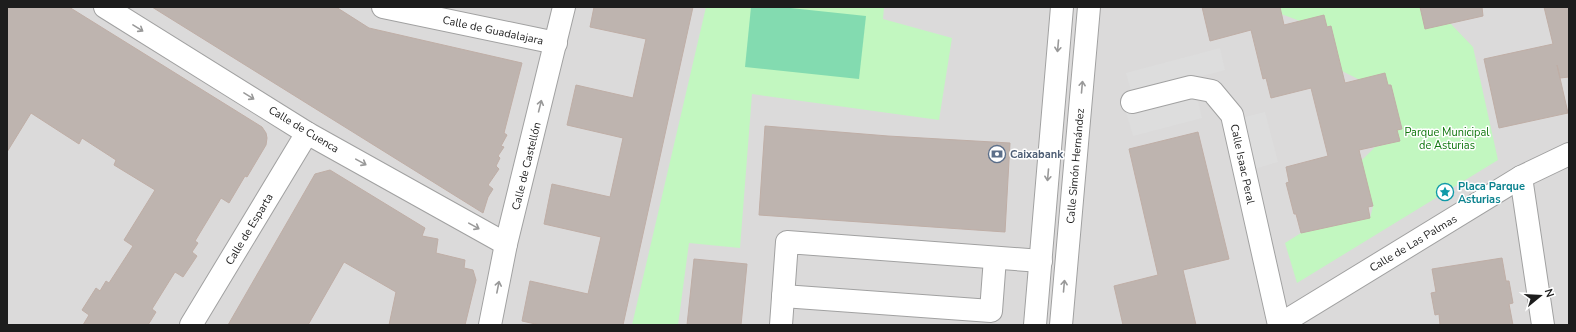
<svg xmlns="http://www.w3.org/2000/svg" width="1576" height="332" viewBox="0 0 1576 332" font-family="'Nunito Sans',sans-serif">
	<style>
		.residential { fill: #dbdada }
		.park { fill: #c2f7c0 }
		.pitch { fill: #83dbb0 }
		.parking { fill: #ddd }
		.building { fill: #beb4af; stroke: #bfaea6 }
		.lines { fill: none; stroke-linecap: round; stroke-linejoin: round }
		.minor-casing { stroke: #a1a1a1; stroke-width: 24 }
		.minor { stroke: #fff; stroke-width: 22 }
		.oneway { stroke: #999 }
		.labels { text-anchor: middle; stroke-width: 3; stroke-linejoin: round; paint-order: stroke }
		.street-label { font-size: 11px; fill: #1d1d1d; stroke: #fff }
		.park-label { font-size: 11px; fill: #11770f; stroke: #fff }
		.service-label { font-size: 11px; font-weight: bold; fill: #4e5e75; stroke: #fff; text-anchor: start }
		.culture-label { font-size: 11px; font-weight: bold; fill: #0d838f; stroke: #fff; text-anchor: start }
	</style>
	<rect width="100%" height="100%" fill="#eee9e3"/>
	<rect class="residential" x="7" y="7" width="1562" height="318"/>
	<g class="park">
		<polygon points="706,7 884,7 883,19 952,38 939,120 752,94 740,248 689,243 678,325 632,325"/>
		<polygon points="1280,7 1420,7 1425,29 1450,23 1473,47 1498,160 1297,283 1285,243 1301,233 1370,218 1373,206 1361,161 1375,147 1399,141 1397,130 1402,129 1391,85 1360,80 1342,71 1331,26 1327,27 1324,15 1300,21 1281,14"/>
	</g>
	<polygon class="pitch" points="751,7 781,7 866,16 859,79 745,67"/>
	<g class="parking">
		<polygon points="1220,48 1225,70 1132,94 1126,73"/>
		<polygon points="1196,93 1202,118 1133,136 1126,112"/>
		<polygon points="1265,112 1278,162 1254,169 1241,118"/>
	</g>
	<g class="building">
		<polygon points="7,7 69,7 262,127 266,133 267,138 266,145 247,177 245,176 229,203 221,198 195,241 198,243 192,252 197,256 183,277 175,272 152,309 156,312 148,325 83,325 89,315 82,310 96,288 100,291 106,281 109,283 133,246 124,240 155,190 114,165 116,160 82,138 79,144 31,113 7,152"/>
		<polygon points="152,7 336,7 369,28 522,63 504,133 507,135 501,146 504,147 498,156 500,158 496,166 499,169 488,185 493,189 488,197 483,213"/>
		<polygon points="594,7 693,7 623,325 540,325 522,321 530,281 588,294 601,237 544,224 552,184 610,197 623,138 567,125 576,85 633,98 646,39 590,27"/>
		<polygon points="1202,7 1280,7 1284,25 1324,15 1327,27 1331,26 1345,83 1385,73 1388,85 1391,85 1402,129 1397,130 1400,141 1359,150 1373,206 1368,207 1370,218 1301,233 1296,214 1294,214 1286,183 1289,182 1286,167 1328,156 1311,88 1271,98 1266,78 1263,79 1251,30 1210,41"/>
		<polygon points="1420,7 1482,7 1483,16 1425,29"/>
		<polygon points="1544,7 1569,7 1569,77 1560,78 1557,65 1568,113 1499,128 1484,59 1553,44"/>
		<polygon points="765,126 888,136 1010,143 1005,232 759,215"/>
		<polygon points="1198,132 1229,259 1183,270 1196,325 1123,325 1114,286 1158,275 1129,149"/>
		<polygon points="330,170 425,228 422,236 438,239 436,253 465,260 464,268 473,270 476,280 465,325 389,325 396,292 344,262 308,325 228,325 315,174"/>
		<polygon points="1502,258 1506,281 1509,281 1513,303 1509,304 1513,325 1440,325 1439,314 1435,315 1431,293 1436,292 1432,269"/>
		<polygon points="694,259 747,264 741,325 687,325"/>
	</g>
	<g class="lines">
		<g class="minor-casing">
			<g id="minor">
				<polyline points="105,7 307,133 506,244"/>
				<polyline points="383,7 556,43"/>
				<polyline points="1132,102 1191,87 1212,91 1232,115 1279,325"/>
				<polyline points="1521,177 1543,325"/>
				<polyline points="783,296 991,311 995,258"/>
				<polyline points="191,325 307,133"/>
				<polyline points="490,325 506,244 564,7"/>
				<polyline points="781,325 787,242 1041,261"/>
				<polyline points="1035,325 1062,7"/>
				<polyline points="1061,325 1089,7"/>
				<polyline points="1279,325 1521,177 1569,154"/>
			</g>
		</g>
		<use href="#minor" class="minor"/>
	</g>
	<defs><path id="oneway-shaft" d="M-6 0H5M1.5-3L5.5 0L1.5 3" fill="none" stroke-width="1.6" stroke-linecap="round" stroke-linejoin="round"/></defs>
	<g class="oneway">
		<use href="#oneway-shaft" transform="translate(138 28) rotate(32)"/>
		<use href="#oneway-shaft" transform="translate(1058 46) rotate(95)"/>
		<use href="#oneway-shaft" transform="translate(1082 87) rotate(-85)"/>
		<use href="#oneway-shaft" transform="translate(249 96) rotate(32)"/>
		<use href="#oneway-shaft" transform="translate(540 106) rotate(-76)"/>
		<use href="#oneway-shaft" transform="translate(361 162) rotate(29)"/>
		<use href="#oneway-shaft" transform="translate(1048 175) rotate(95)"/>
		<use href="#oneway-shaft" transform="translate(474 226) rotate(29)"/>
		<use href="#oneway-shaft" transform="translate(1064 286) rotate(-85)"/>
		<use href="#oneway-shaft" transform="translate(498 287) rotate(-79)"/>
	</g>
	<defs>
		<g id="bank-ring" transform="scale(0.9)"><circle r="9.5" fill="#fff" stroke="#5c6f8a" stroke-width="1.5"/><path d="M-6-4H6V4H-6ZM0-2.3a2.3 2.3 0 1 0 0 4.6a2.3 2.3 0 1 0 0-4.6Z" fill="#5c6f8a"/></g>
		<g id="sight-ring" transform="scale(0.9)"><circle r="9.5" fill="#fff" stroke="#0f9aa8" stroke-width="1.5"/><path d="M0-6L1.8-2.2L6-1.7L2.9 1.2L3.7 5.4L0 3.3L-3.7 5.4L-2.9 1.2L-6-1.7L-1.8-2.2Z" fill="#0f9aa8"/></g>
	</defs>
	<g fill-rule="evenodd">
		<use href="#bank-ring" x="997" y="154"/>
		<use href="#sight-ring" x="1445" y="192"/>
	</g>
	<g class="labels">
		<g class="street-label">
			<text transform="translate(493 30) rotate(12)" y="4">Calle de Guadalajara</text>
			<text transform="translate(304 129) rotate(31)" y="4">Calle de Cuenca</text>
			<text transform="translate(1243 164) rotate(78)" y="4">Calle Isaac Peral</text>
			<text transform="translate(526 166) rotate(-76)" y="4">Calle de Castellón</text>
			<text transform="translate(1075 166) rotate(-85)" y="4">Calle Simón Hernández</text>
			<text transform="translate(249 229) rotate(-59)" y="4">Calle de Esparta</text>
			<text transform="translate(1413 243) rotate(-31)" y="4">Calle de Las Palmas</text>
		</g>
		<g class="park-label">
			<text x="1447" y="136">Parque Municipal<tspan x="1447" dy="13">de Asturias</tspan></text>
		</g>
		<g class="service-label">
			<text x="1010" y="158">Caixabank</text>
		</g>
		<g class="culture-label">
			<text x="1458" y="190">Placa Parque<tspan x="1458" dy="13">Asturias</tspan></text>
		</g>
	</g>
	<rect width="1576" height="332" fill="none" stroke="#1d1d1d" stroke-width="16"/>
	<g transform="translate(1540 296) rotate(72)" stroke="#ffffff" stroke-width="3" paint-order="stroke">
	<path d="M0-3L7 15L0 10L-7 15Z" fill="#1d1d1d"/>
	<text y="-6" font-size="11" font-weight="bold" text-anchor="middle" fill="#1d1d1d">N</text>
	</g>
</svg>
